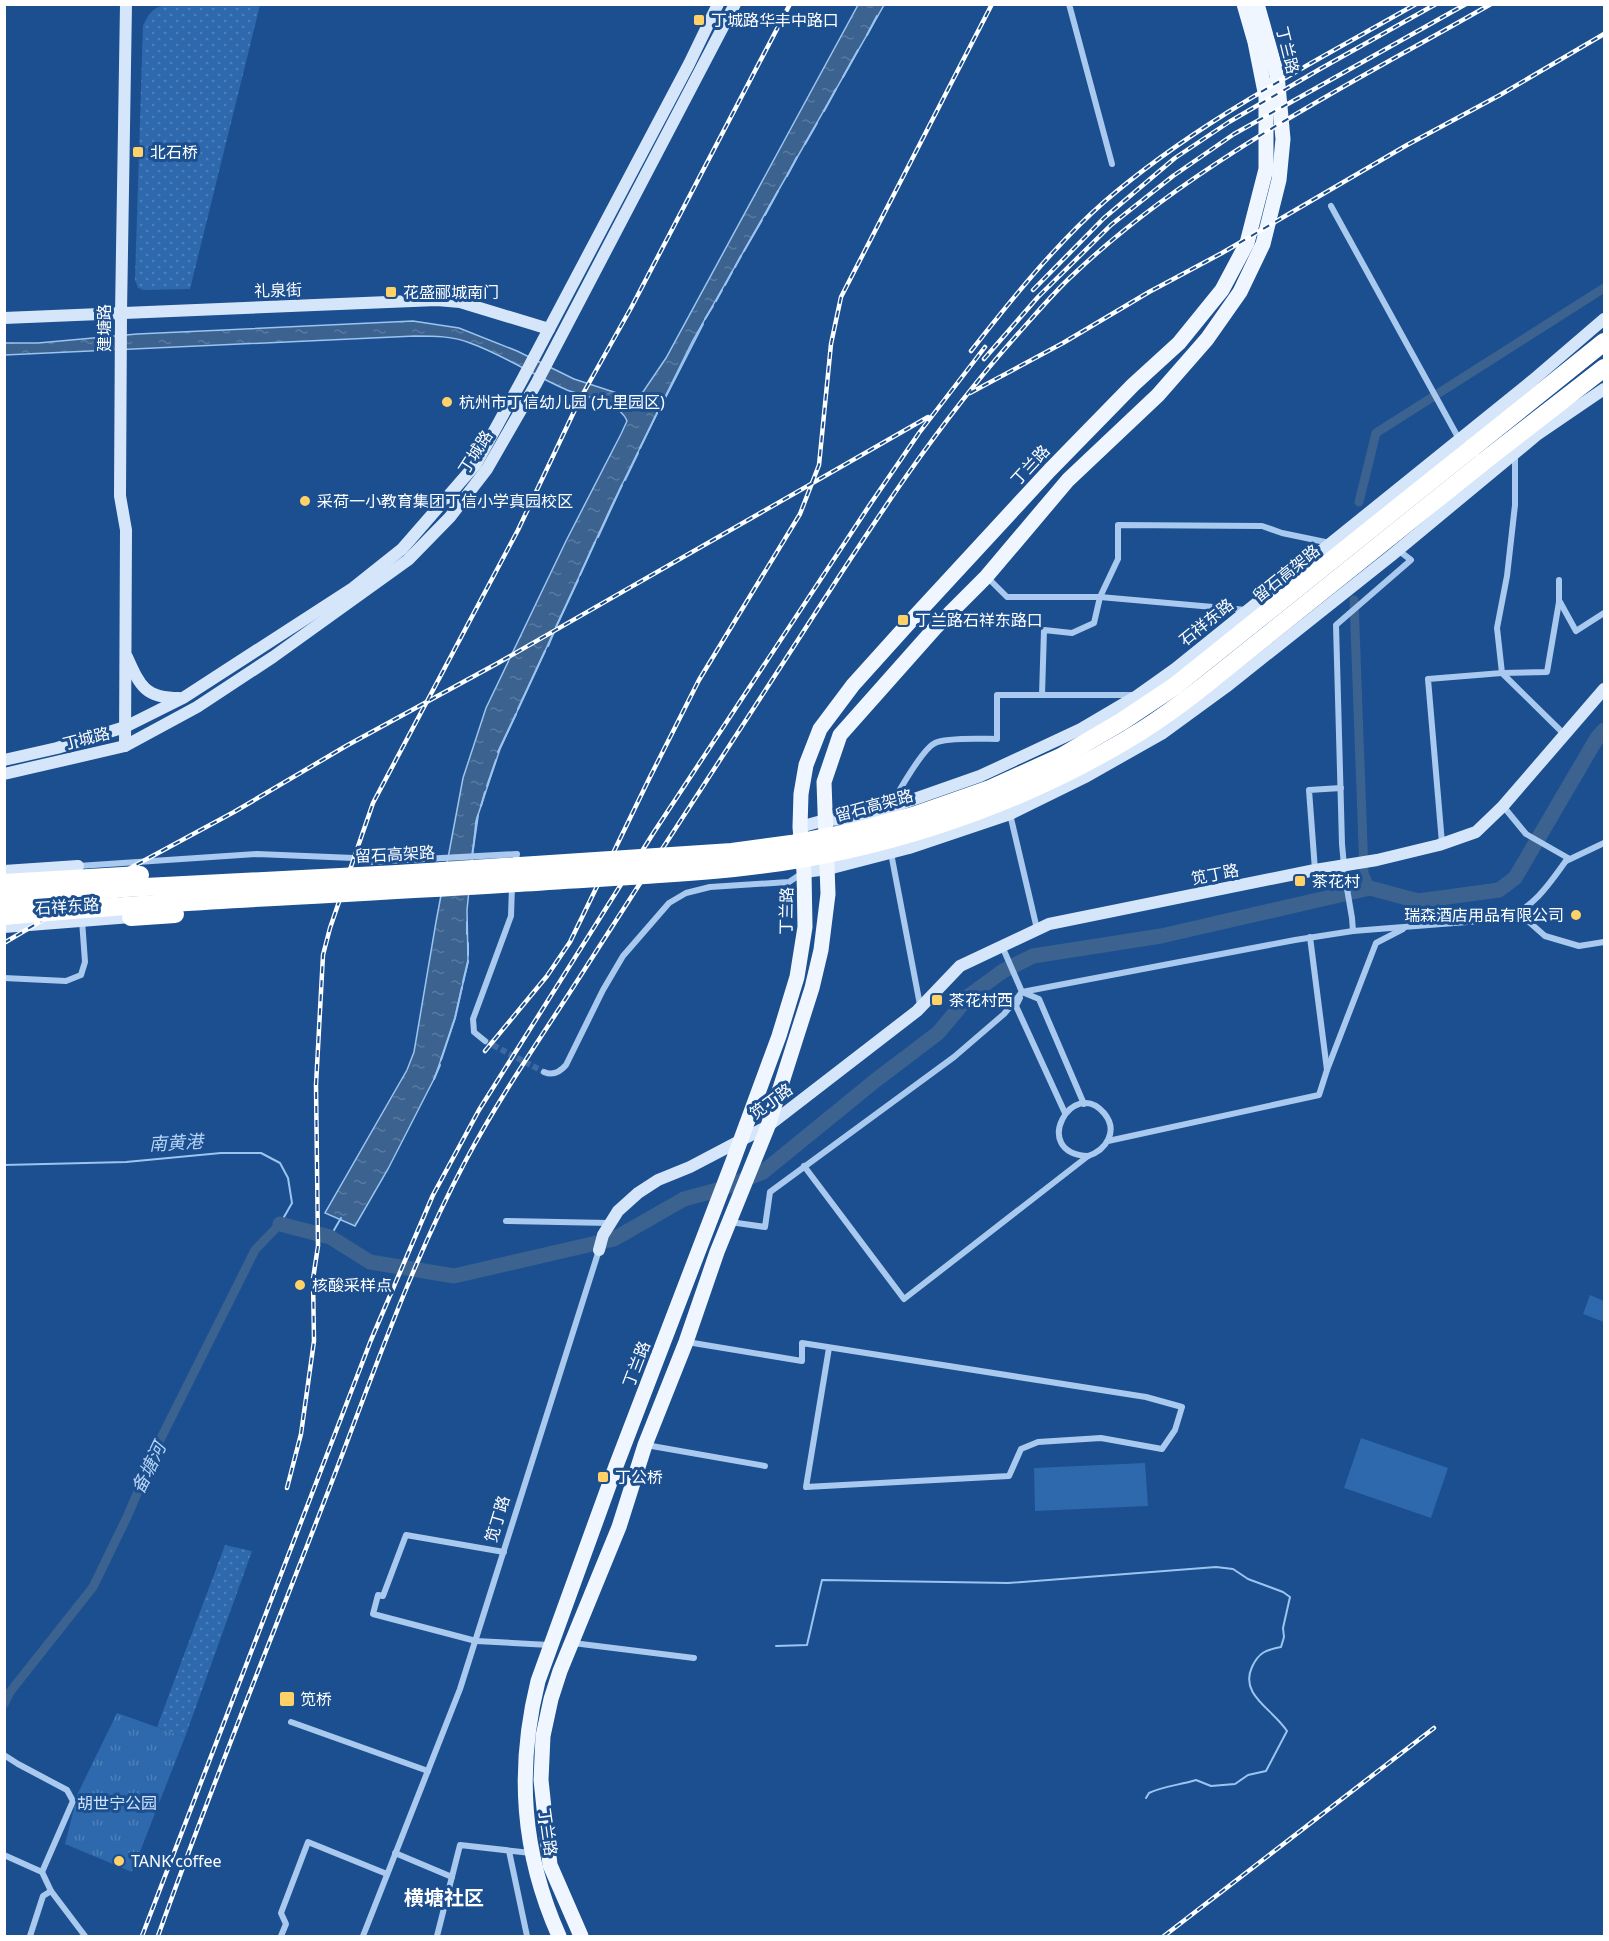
<svg xmlns="http://www.w3.org/2000/svg" width="1609" height="1941" viewBox="0 0 1609 1941" font-family="'Noto Sans','Noto Sans SC',sans-serif">
	<style>
		.grass { fill: url(#grass-dots) }
		.park { fill: url(#park-tufts) }
		.pitch { fill: #2e69ad }
		.water { fill: url(#water-ripples); stroke: #9cc4f0; stroke-width: 1.5 }
		.lines { fill: none; stroke-linecap: round; stroke-linejoin: round }
		.stream { stroke: #9cc4f0; stroke-width: 2 }
		.canal { stroke: #3c6290; stroke-width: 9 }
		.river { stroke: #3c6290; stroke-width: 15 }
		.street-tunnel { stroke: #3d69a0; stroke-width: 6; stroke-dasharray: 6 3; stroke-linecap: butt }
		.street { stroke: #a9c9ee; stroke-width: 6 }
		.secondary { stroke: #d6e6fa; stroke-width: 12 }
		.primary { stroke: #f0f6ff; stroke-width: 15 }
		.highway { stroke: #fff; stroke-width: 18 }
		.rail-casing { stroke: #fff; stroke-width: 4.5 }
		.rail { stroke: #1b4f8f; stroke-width: 2; stroke-dasharray: 7; stroke-linecap: butt }
		.highway-bridge { stroke: #fff; stroke-width: 18 }
		.poi-dot { fill: #ffd166; stroke: #1b4f8f; stroke-width: 2 }
		.labels { text-anchor: middle; stroke-width: 6; stroke-linejoin: round; paint-order: stroke }
		.poi-label { font-size: 16px; fill: #fff; stroke: #1b4f8f; text-anchor: start }
		.street-label { font-size: 16px; fill: #fff; stroke: #1b4f8f }
		.park-label { font-size: 16px; fill: #cfe3fa; stroke: #1b4f8f }
		.water-label { font-size: 18px; font-style: italic; fill: #b5d3f5; stroke: #1b4f8f }
		.quarter-label { font-size: 20px; font-weight: bold; fill: #fff; stroke: #1b4f8f }
	</style>
	<defs>
		<pattern id="grass-dots" width="8" height="8" patternUnits="userSpaceOnUse" patternTransform="scale(1.5)"><rect width="8" height="8" fill="#2e69ad"/><path d="M2 2h.1M6 6h.1" fill="none" stroke="#4d80b9" stroke-width="1.8" stroke-linecap="round"/></pattern>
		<pattern id="park-tufts" width="24" height="20" patternUnits="userSpaceOnUse" patternTransform="scale(1.5)"><rect width="24" height="20" fill="#2e69ad"/><path d="M3 7l-1-3M5 7V3M7 7l1-3M15 17l-1-3M17 17v-4M19 17l1-3" fill="none" stroke="#4d80b9"/></pattern>
		<pattern id="water-ripples" width="26" height="14" patternUnits="userSpaceOnUse" patternTransform="scale(1.5)"><rect width="26" height="14" fill="#3c6290"/><path d="M2 4q2-2 4 0t4 0M15 11q2-2 4 0t4 0" fill="none" stroke="#597aa1"/></pattern>
	</defs>
	<rect width="100%" height="100%" fill="#1b4f8f"/>
	<g class="grass">
		<path d="M 169,4 L 260,5 L 190,289 L 144,290 L 138,288 L 135,280 L 143,26 C 149,12 154,7 169,4 Z"/>
		<polygon points="225,1545 252,1551 185,1737 157,1727"/>
	</g>
	<polygon class="park" points="117,1713 185,1737 132,1872 65,1844 78,1793"/>
	<g class="pitch">
		<polygon points="1590,1295 1604,1301 1604,1322 1583,1314"/>
		<polygon points="1361,1438 1448,1468 1431,1518 1344,1488"/>
		<polygon points="1145,1463 1148,1506 1035,1511 1034,1468"/>
	</g>
	<path class="water" d="M 858,5 L 884,5 L 692,342 L 612,505 L 500,749 L 476,821 L 467,910 L 468,962 L 455,1018 L 435,1077 L 388,1169 L 355,1226 L 325,1213 L 407,1070 L 414,1052 L 436,922 L 463,778 L 486,708 L 566,541 L 621,434 L 627,421 C 619,401 585,397 567,390 C 534,376 504,355 470,343 C 453,336 434,336 415,336 L 5,355 L 4,343 L 38,343 L 137,334 L 413,321 L 459,328 L 517,351 L 574,379 L 632,398 L 643,392 L 666,358 Z"/>
	<g class="lines">
		<g class="stream">
			<polyline points="867,35 877,16"/>
			<polyline points="843,77 858,50"/>
			<polyline points="824,111 836,89"/>
			<polyline points="805,144 817,123"/>
			<polyline points="787,176 797,157"/>
			<polyline points="765,215 778,191"/>
			<polyline points="744,251 762,220"/>
			<polyline points="735,267 741,256"/>
			<polyline points="725,285 732,272"/>
			<polyline points="716,301 722,290"/>
			<polyline points="705,319 713,306"/>
			<polyline points="663,402 703,324"/>
			<polyline points="640,448 660,407"/>
			<polyline points="625,480 638,453"/>
			<polyline points="598,537 622,485"/>
			<polyline points="580,575 595,542"/>
			<polyline points="556,627 578,580"/>
			<polyline points="548,646 554,632"/>
			<polyline points="518,709 545,651"/>
			<polyline points="498,752 516,714"/>
			<polyline points="487,786 496,760"/>
			<polyline points="481,806 485,792"/>
			<polyline points="472,856 478,815"/>
			<polyline points="467,922 467,934"/>
			<polyline points="468,943 468,955"/>
			<polyline points="463,982 468,961"/>
			<polyline points="441,1060 455,1018 462,987"/>
			<polyline points="434,1079 440,1065"/>
			<polyline points="4,1165 126,1162 221,1153 261,1153 280,1163 288,1178 292,1203 280,1224"/>
			<polyline points="330,1237 341,1218"/>
			<path d="M 776,1646 L 807,1645 L 822,1580 L 1008,1583 L 1216,1567 L 1233,1569 L 1248,1579 L 1283,1592 L 1290,1597 L 1283,1628 L 1284,1637 L 1281,1647 C 1266,1650 1259,1652 1252,1667 C 1239,1695 1273,1709 1287,1731 L 1266,1771 L 1248,1775 L 1235,1784 L 1211,1786 L 1196,1780 C 1180,1785 1164,1786 1149,1793 L 1146,1798"/>
		</g>
		<g class="canal">
			<polyline points="1359,502 1376,433 1604,288"/>
			<polyline points="1354,600 1364,873 1370,888"/>
			<polyline points="4,1704 10,1692 93,1587 127,1517 161,1438 255,1250 280,1224"/>
		</g>
		<polyline class="river" points="280,1224 330,1237 370,1262 454,1276 614,1239 684,1199 721,1189 763,1172 876,1080 938,1033 970,995 1003,971 1033,956 1161,936 1370,888 1418,901 1499,890 1515,878 1597,738 1604,730"/>
		<polyline class="street-tunnel" points="485,1041 544,1072"/>
		<g class="street">
			<polyline points="1069,4 1112,164"/>
			<polyline points="1331,206 1459,439"/>
			<polyline points="1515,453 1515,505 1507,576 1497,628 1502,673 1565,735"/>
			<polyline points="987,577 1007,597 1100,597 1247,610"/>
			<polyline points="1560,602 1576,631 1604,613"/>
			<polyline points="1042,695 1044,630 1072,633 1094,623 1100,597 1118,559 1118,525 1262,526 1282,533 1330,543"/>
			<path d="M 891,805 C 899,791 922,749 935,743 C 947,737 983,739 997,739 L 997,695 L 1134,695"/>
			<polyline points="1010,814 1037,929"/>
			<polyline points="1442,843 1428,679 1502,673 1547,672 1559,602 1559,580"/>
			<polyline points="891,853 920,1005"/>
			<polyline points="1566,861 1604,843"/>
			<polyline points="79,868 78,866 257,854 354,858 369,862 517,854 515,864"/>
			<polyline points="1315,870 1309,790 1341,788"/>
			<polyline points="1519,913 1545,936 1579,946 1604,942"/>
			<polyline points="1353,931 1352,918 1345,877 1342,844 1336,625 1411,560 1398,550"/>
			<polyline points="1002,946 1022,992 1039,999 1084,1104"/>
			<polyline points="4,978 66,981 81,975 85,962 82,920"/>
			<polyline points="1020,998 1016,1006 1065,1113"/>
			<polyline points="485,1041 474,1032 473,1019 511,916 512,886"/>
			<polyline points="1327,1070 1376,943 1403,929"/>
			<path d="M 544,1072 C 553,1076 560,1072 566,1065 L 603,990 L 623,956 L 669,903 L 686,893 L 710,887 L 789,882 L 801,874"/>
			<polyline points="1108,1141 1319,1095 1327,1070 1310,937"/>
			<path d="M 804,1166 L 904,1299 L 1088,1156 C 1106,1150 1119,1131 1104,1113 C 1073,1076 1029,1153 1088,1156"/>
			<polyline points="506,1221 609,1223"/>
			<path d="M 730,1222 L 765,1227 L 770,1192 L 954,1057 L 1004,1014 L 1022,992 L 1295,940 L 1353,931 L 1505,919 C 1535,907 1550,883 1568,858 L 1526,834 L 1503,806"/>
			<polyline points="687,1342 802,1361 802,1343 1146,1397 1182,1407 1175,1430 1162,1449 1101,1438 1038,1442 1021,1449 1009,1476 806,1487 829,1348"/>
			<polyline points="646,1445 765,1466"/>
			<polyline points="504,1552 406,1535 383,1596 378,1595 373,1614 476,1641 549,1645"/>
			<polyline points="573,1643 694,1658"/>
			<polyline points="291,1722 428,1771"/>
			<polyline points="4,1755 18,1764 67,1790 73,1801 42,1872"/>
			<polyline points="509,1851 527,1936"/>
			<polyline points="395,1853 452,1877"/>
			<polyline points="4,1855 42,1872 51,1891 85,1936"/>
			<polyline points="30,1936 43,1896 51,1891"/>
			<polyline points="281,1936 286,1924 281,1913 308,1842 387,1874"/>
			<polyline points="363,1936 460,1689 599,1250"/>
			<polyline points="437,1936 460,1845 531,1853"/>
		</g>
		<g class="secondary">
			<polyline points="4,318 437,300 460,302 549,329"/>
			<path d="M 127,657 C 140,686 145,698 179,698"/>
			<polyline points="125,746 126,530 120,496 121,313 126,4"/>
			<polyline points="4,760 57,748 125,727 183,698 353,588 402,549 476,464 522,380 689,64 718,4"/>
			<polyline points="4,774 125,746 197,707 273,657 408,560 450,517 487,469 536,384 735,4"/>
			<polyline points="800,827 825,820 849,819 889,808 980,776 1081,729 1137,696 1175,669 1533,380 1604,319"/>
			<polyline points="4,871 78,866"/>
			<polyline points="804,872 828,869 909,848 1010,814 1087,776 1163,733 1226,687 1392,555 1538,434 1604,389"/>
			<polyline points="4,927 131,917"/>
			<polyline points="599,1250 603,1235 618,1211 638,1193 658,1180 690,1167 768,1126 917,1011 960,966 1049,924 1315,870 1377,860 1439,845 1476,832 1503,806 1604,689"/>
		</g>
		<g class="primary">
			<path d="M 559,1936 C 522,1853 516,1770 538,1681 L 616,1466 L 733,1161 L 779,1036 L 797,977 L 805,927 L 804,872 L 800,827 L 801,794 L 806,765 L 820,729 L 853,685 L 917,614 L 1050,470 L 1133,385 L 1179,343 L 1222,290 L 1247,243 L 1266,169 L 1266,97 L 1255,42 L 1244,4"/>
			<polyline points="581,1936 550,1865 541,1780 543,1736 551,1699 560,1671 619,1527 645,1445 686,1342 717,1252 768,1126 812,988 821,950 828,894 824,782 840,735 935,628 986,577 1068,480 1158,395 1207,339 1240,292 1263,244 1279,180 1283,139 1277,75 1257,4"/>
		</g>
		<g class="highway">
			<polyline points="1472,448 1604,342"/>
			<polyline points="1483,462 1604,368"/>
		</g>
		<g class="rail-casing">
			<g id="rail">
				<polyline points="1033,290 1104,218 1175,158 1229,122 1320,69 1436,4"/>
				<path d="M 971,351 C 1012,299 1054,246 1104,202 C 1198,121 1309,65 1416,4"/>
				<polyline points="984,359 1038,297 1111,225 1173,176 1234,134 1466,4"/>
				<polyline points="970,393 1063,343 1149,292 1222,253 1407,145 1500,95 1604,34"/>
				<polyline points="4,943 134,866 234,812 346,746 498,663 928,417"/>
				<polyline points="485,1051 547,976 570,942 649,779 699,680 800,514 819,465 831,344 841,297 992,4"/>
				<polyline points="287,1488 301,1434 314,1341 313,1279 318,1246 316,1085 323,955 330,928 354,858 373,803 518,530 580,399 631,308 790,4"/>
				<polyline points="142,1936 371,1340 433,1195 479,1110 654,832 869,506 919,433 985,347"/>
				<path d="M 158,1936 C 212,1784 273,1635 331,1484 C 373,1375 411,1263 466,1160 C 500,1096 542,1036 581,975 C 644,876 708,779 772,680 C 849,562 922,441 1017,335 C 1036,314 1054,292 1075,273 C 1194,161 1349,85 1491,4"/>
				<polyline points="1164,1936 1434,1728"/>
			</g>
		</g>
		<use href="#rail" class="rail"/>
		<g class="highway-bridge">
			<polyline points="4,883 140,875"/>
			<polyline points="4,900 126,888 397,874 732,852 791,844 857,831 913,816 990,789 1061,757 1121,722 1175,686 1472,448"/>
			<path d="M 4,916 C 175,900 347,894 518,883 C 590,878 662,875 734,868 C 871,854 1010,810 1128,739 C 1179,709 1224,669 1270,633 C 1341,576 1412,519 1483,462"/>
			<polyline points="131,917 175,914"/>
		</g>
	</g>
	<g class="poi-dot">
		<rect x="693" y="14" width="12" height="12" rx="3"/>
		<rect x="132" y="146" width="12" height="12" rx="3"/>
		<rect x="385" y="286" width="12" height="12" rx="3"/>
		<circle cx="447" cy="402" r="6"/>
		<circle cx="305" cy="501" r="6"/>
		<rect x="897" y="614" width="12" height="12" rx="3"/>
		<rect x="1294" y="875" width="12" height="12" rx="3"/>
		<circle cx="1576" cy="915" r="6"/>
		<rect x="931" y="994" width="12" height="12" rx="3"/>
		<circle cx="300" cy="1285" r="6"/>
		<rect x="597" y="1471" width="12" height="12" rx="3"/>
		<rect x="279" y="1691" width="16" height="16" rx="3"/>
		<circle cx="119" cy="1861" r="6"/>
	</g>
	<g class="labels">
		<g class="poi-label">
			<text x="711" y="26">丁城路华丰中路口</text>
			<text x="150" y="158">北石桥</text>
			<text x="403" y="298">花盛郦城南门</text>
			<text x="459" y="408">杭州市丁信幼儿园 (九里园区)</text>
			<text x="317" y="507">采荷一小教育集团丁信小学真园校区</text>
			<text x="915" y="626">丁兰路石祥东路口</text>
			<text x="1312" y="887">茶花村</text>
			<text x="1564" y="921" text-anchor="end">瑞森酒店用品有限公司</text>
			<text x="949" y="1006">茶花村西</text>
			<text x="312" y="1291">核酸采样点</text>
			<text x="615" y="1483">丁公桥</text>
			<text x="300" y="1705">笕桥</text>
			<text x="131" y="1867">TANK coffee</text>
		</g>
		<g class="street-label">
			<text transform="translate(1288 50) rotate(76)" y="6">丁兰路</text>
			<text transform="translate(278 290) rotate(-2)" y="6">礼泉街</text>
			<text transform="translate(104 328) rotate(-90)" y="6">建塘路</text>
			<text transform="translate(475 452) rotate(-57)" y="6">丁城路</text>
			<text transform="translate(1030 465) rotate(-47)" y="6">丁兰路</text>
			<text transform="translate(1286 573) rotate(-39)" y="6">留石高架路</text>
			<text transform="translate(1206 622) rotate(-39)" y="6">石祥东路</text>
			<text transform="translate(86 738) rotate(-14)" y="6">丁城路</text>
			<text transform="translate(874 805) rotate(-15)" y="6">留石高架路</text>
			<text transform="translate(395 854) rotate(-3)" y="6">留石高架路</text>
			<text transform="translate(1215 874) rotate(-11)" y="6">笕丁路</text>
			<text transform="translate(67 906) rotate(-4)" y="6">石祥东路</text>
			<text transform="translate(786 911) rotate(-89)" y="6">丁兰路</text>
			<text transform="translate(771 1101) rotate(-36)" y="6">笕丁路</text>
			<text transform="translate(636 1364) rotate(-69)" y="6">丁兰路</text>
			<text transform="translate(497 1519) rotate(-73)" y="6">笕丁路</text>
			<text transform="translate(548 1832) rotate(82)" y="6">丁兰路</text>
		</g>
		<g class="park-label">
			<text x="117" y="1809">胡世宁公园</text>
		</g>
		<g class="water-label">
			<text transform="translate(176 1143) rotate(-3)" y="6">南黄港</text>
			<text transform="translate(149 1468) rotate(-64)" y="6">备塘河</text>
		</g>
		<g class="quarter-label">
			<text x="444" y="1905">横塘社区</text>
		</g>
	</g>
	<rect width="1609" height="1941" fill="none" stroke="#ffffff" stroke-width="12"/>
</svg>
